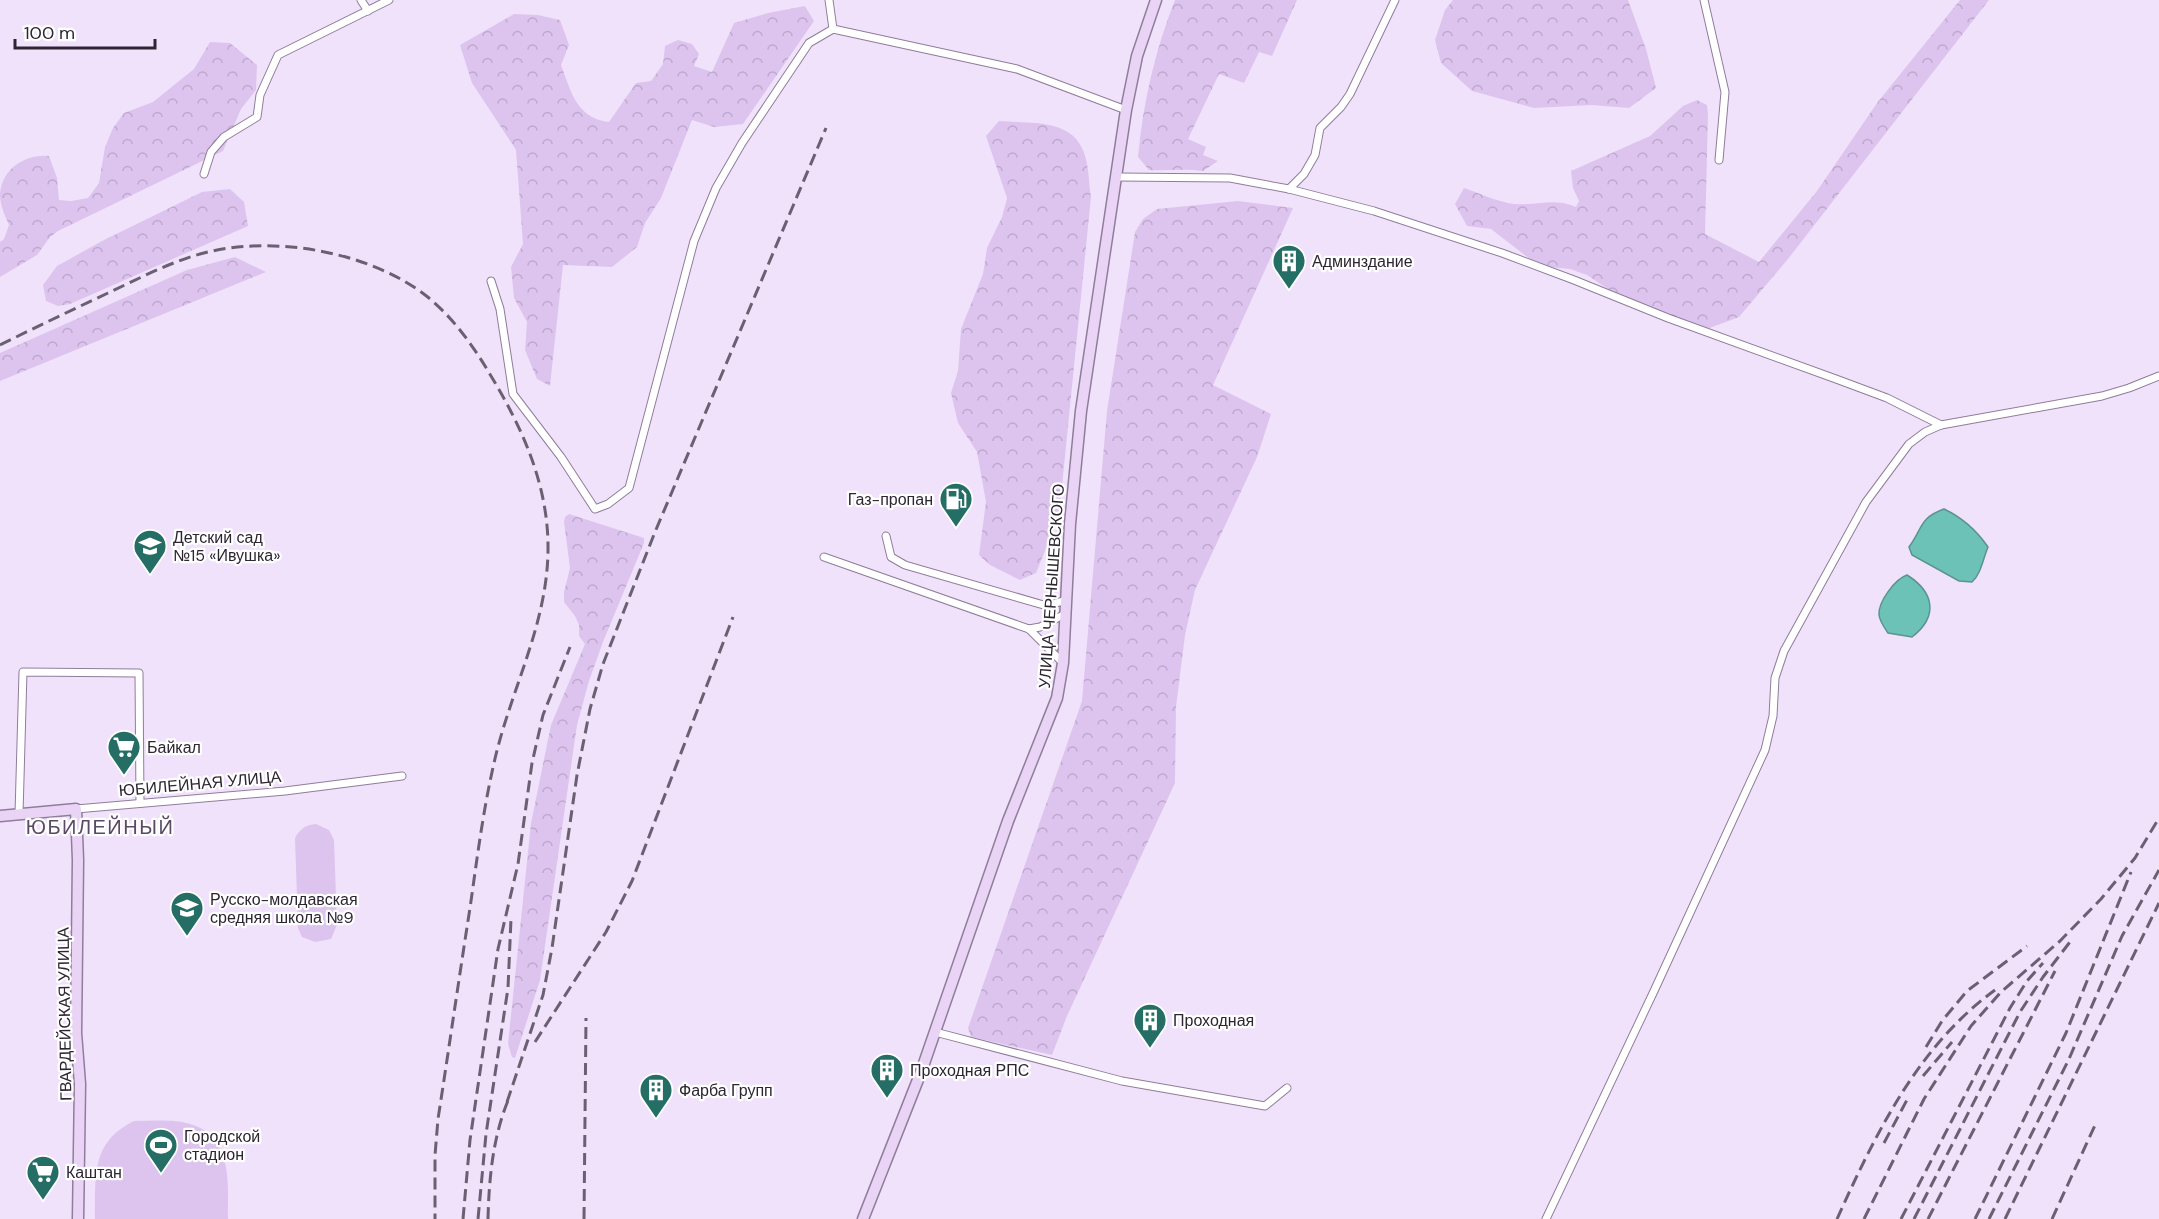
<svg xmlns="http://www.w3.org/2000/svg" width="2159" height="1219" viewBox="0 0 2159 1219" font-family="'DM Sans',sans-serif">
	<style>
		.forest { fill: url(#forest-crowns) }
		.pitch { fill: #ddc4ee }
		.water { fill: #6dc2b7; stroke: #5a938f; stroke-width: 1.5 }
		.lines { fill: none; stroke-linecap: round; stroke-linejoin: round }
		.street-casing { stroke: #8f7d9b; stroke-width: 9 }
		.secondary-casing { stroke: #8f7d9b; stroke-width: 13 }
		.street { stroke: #fff; stroke-width: 7 }
		.secondary { stroke: #ead4f6; stroke-width: 10 }
		.rail { stroke: #6a6071; stroke-width: 3; stroke-dasharray: 12 6; stroke-linecap: butt }
		.labels { text-anchor: middle; stroke-width: 4.5; stroke-linejoin: round; paint-order: stroke }
		.poi-label { font-size: 16px; fill: #2d2532; stroke: #fff; text-anchor: start }
		.street-label { font-size: 16px; fill: #2d2532; stroke: #fff }
		.quarter-label { font-size: 20px; letter-spacing: 1.5px; fill: #5b4a66; stroke: #fff }
	</style>
	<defs>
		<pattern id="forest-crowns" width="20" height="18" patternUnits="userSpaceOnUse" patternTransform="scale(1.5)"><rect width="20" height="18" fill="#ddc4ee"/><path d="M2 6a3 3 0 1 1 6 0M12 15a3 3 0 1 1 6 0" fill="none" stroke="#bea8cd"/></pattern>
	</defs>
	<rect width="100%" height="100%" fill="#f1e2fc"/>
	<g class="forest">
		<path d="M 1175,0 L 1297,0 L 1272,56 L 1259,52 L 1244,83 L 1219,74 L 1188,139 L 1206,147 L 1203,155 L 1218,161 L 1203,171 C 1185,168 1167,171 1149,170 L 1138,157 C 1143,103 1155,50 1175,0 Z"/>
		<polygon points="1453,0 1628,0 1646,49 1656,88 1629,108 1592,105 1534,108 1472,91 1441,63 1435,40 1445,10"/>
		<path d="M 1960,0 L 1989,0 L 1788,259 L 1739,317 L 1707,329 L 1623,299 L 1587,275 L 1570,269 L 1539,266 L 1491,229 L 1467,226 L 1455,204 L 1464,188 C 1479,193 1498,202 1514,204 C 1535,206 1555,197 1576,207 L 1579,201 L 1573,188 L 1571,171 L 1650,136 L 1683,106 L 1697,100 L 1707,105 L 1708,115 L 1705,234 L 1759,262 L 1817,191 L 1877,103 Z"/>
		<path d="M 805,6 L 814,21 L 743,124 L 714,127 L 692,120 L 661,198 L 645,223 L 637,247 L 612,267 L 563,265 L 550,386 L 537,379 L 525,350 L 527,322 L 514,298 L 511,267 L 523,244 L 516,150 L 472,83 L 460,45 L 514,14 L 538,15 L 560,20 L 569,45 L 561,65 C 571,91 576,118 609,122 L 636,83 L 651,81 L 663,64 L 665,46 L 678,40 L 692,44 L 699,54 L 694,66 L 712,72 L 734,23 L 768,13 Z"/>
		<path d="M 210,42 L 230,43 L 257,65 L 256,90 L 241,109 L 223,151 L 58,231 L 50,237 L 37,255 L 0,277 L 0,242 L 4,239 L 9,225 C 5,216 1,207 0,197 C 0,170 24,154 49,156 L 57,178 L 59,200 L 71,201 L 88,198 L 99,183 L 105,147 L 113,128 L 124,113 L 153,102 L 194,69 Z"/>
		<path d="M 999,121 C 1033,124 1076,117 1086,159 C 1089,172 1089,185 1091,197 L 1059,516 L 1036,573 L 1020,580 L 990,565 L 979,555 L 986,502 L 977,452 L 958,423 L 951,393 L 958,371 L 961,329 L 983,274 L 987,248 L 1002,217 L 1007,198 L 986,136 Z"/>
		<polygon points="230,189 244,202 248,226 70,304 58,306 46,301 43,285 57,266 102,241 202,192"/>
		<polygon points="1238,201 1293,208 1213,385 1271,414 1257,457 1195,590 1185,635 1176,707 1175,783 1067,1016 1052,1055 971,1037 968,1028 1082,701 1107,411 1135,232 1143,219 1157,209"/>
		<polygon points="235,257 266,272 0,381 0,353 187,270"/>
		<polygon points="569,514 644,538 644,543 603,642 589,681 577,725 540,980 515,1058 512,1057 508,1044 531,823 551,725 585,644 579,636 579,625 575,616 564,602 564,592 570,568 564,522 565,517"/>
	</g>
	<g class="pitch">
		<path d="M 316,824 L 329,830 L 334,840 L 337,925 L 331,939 L 315,942 L 302,937 L 298,928 L 295,838 C 300,829 305,825 316,824 Z"/>
		<path d="M 134,1121 C 151,1121 175,1119 190,1124 C 233,1136 228,1184 228,1219 L 95,1219 C 96,1176 90,1143 134,1121 Z"/>
	</g>
	<g class="water">
		<path d="M 1944,509 C 1961,517 1977,531 1988,547 C 1983,559 1981,574 1972,582 L 1959,581 L 1912,555 L 1909,547 C 1923,528 1919,518 1944,509 Z"/>
		<path d="M 1907,575 C 1934,592 1939,616 1912,637 L 1888,633 C 1884,627 1880,622 1879,615 C 1878,602 1895,579 1907,575 Z"/>
	</g>
	<g class="lines">
		<g class="street-casing">
			<g id="street">
				<polyline points="361,0 368,11"/>
				<polyline points="829,0 833,29"/>
				<polyline points="1704,0 1725,92 1719,160"/>
				<polyline points="204,174 211,152 224,137 257,117 260,95 278,55 389,0"/>
				<polyline points="1117,177 1230,178 1289,189 1374,211 1502,253 1574,280 1668,318 1836,379 1887,398 1941,425"/>
				<polyline points="1289,189 1304,174 1315,155 1320,128 1341,107 1350,94 1395,0"/>
				<polyline points="491,281 500,309 513,394 561,457 595,509 608,504 629,488 694,241 716,188 742,143 809,43 833,29 1017,69 1126,110"/>
				<polyline points="886,536 891,557 905,565 1047,606 1066,600"/>
				<polyline points="824,557 1029,629 1063,663"/>
				<polyline points="1029,629 1040,627 1065,614"/>
				<polyline points="76,809 285,791 402,776"/>
				<polyline points="19,814 23,672 139,673 140,803"/>
				<polyline points="935,1032 1122,1081 1265,1106 1287,1088"/>
				<polyline points="1546,1219 1654,991 1765,750 1773,716 1775,678 1784,651 1866,502 1909,444 1925,432 1941,425 2102,396 2129,388 2159,376"/>
			</g>
		</g>
		<g class="secondary-casing">
			<g id="secondary">
				<polyline points="0,816 76,809 78,860 76,1033 80,1084 78,1219"/>
				<polyline points="863,1219 921,1072 1008,821 1057,698 1063,663 1070,524 1081,411 1126,110 1137,56 1156,0"/>
			</g>
		</g>
		<use href="#street" class="street"/>
		<use href="#secondary" class="secondary"/>
		<g class="rail">
			<path d="M 0,345 C 36,327 72,310 108,293 C 138,279 168,263 200,254 C 271,234 371,251 429,298 C 455,320 474,347 491,376 C 523,429 549,487 548,551 C 547,626 510,691 494,763 C 483,811 477,859 470,908 C 459,978 449,1048 438,1119 L 435,1155 L 435,1219"/>
			<polyline points="535,1042 606,932 632,881 733,617"/>
			<polyline points="1926,1047 1942,1021 1967,991 2027,946"/>
			<polyline points="1923,1076 1952,1042"/>
			<polyline points="507,1102 543,995 552,948 577,775 590,709 603,664 655,532 826,128"/>
			<polyline points="1884,1143 1908,1098"/>
			<polyline points="463,1219 470,1140 498,949 518,864 532,763 543,715 570,647"/>
			<polyline points="478,1219 486,1134 508,988 511,919"/>
			<path d="M 488,1219 C 489,1178 493,1134 510,1096"/>
			<polyline points="584,1219 586,1018"/>
			<path d="M 1837,1219 C 1876,1133 1918,1046 1995,990"/>
			<polyline points="1864,1219 1924,1099 1971,1026 2001,992 2060,941 2101,899 2135,858 2159,818"/>
			<polyline points="1901,1219 2010,1008 2027,981 2043,963"/>
			<polyline points="1914,1219 2020,1012 2043,977 2073,938"/>
			<polyline points="1928,1219 2055,971"/>
			<polyline points="1975,1219 2066,1033 2131,872"/>
			<polyline points="1989,1219 2069,1059 2122,936 2159,870"/>
			<polyline points="2005,1219 2159,903"/>
			<polyline points="2052,1219 2096,1123"/>
		</g>
	</g>
	<defs>
		<g id="building-pin" transform="scale(1.725)"><path d="M0 17L-7.5 6A9.5 9.5 0 1 1 7.5 6Z" fill="#256e66" stroke="#fff"/><path d="M-4-6H4V6H1V3H-1V6H-4ZM-2.5-4.3h1.7v1.8h-1.7ZM.8-4.3h1.7v1.8H.8ZM-2.5-1h1.7V.8h-1.7ZM.8-1h1.7V.8H.8Z" fill="#fff"/></g>
		<g id="fuel-pin" transform="scale(1.725)"><path d="M0 17L-7.5 6A9.5 9.5 0 1 1 7.5 6Z" fill="#256e66" stroke="#fff"/><path d="M-5.5-6h7V0h2V4h1.3V-2.5L3-4.5l.8-.8L6-3V5H2.5V1h-1V6h-7ZM-4.2-4.7v3.2H.2V-4.7Z" fill="#fff"/></g>
		<g id="school-pin" transform="scale(1.725)"><path d="M0 17L-7.5 6A9.5 9.5 0 1 1 7.5 6Z" fill="#256e66" stroke="#fff"/><path d="M0-5L7-2L0 1L-7-2ZM-4 1L0 2.5L4 1V4Q0 6-4 4Z" fill="#fff"/></g>
		<g id="supermarket-pin" transform="scale(1.725)"><path d="M0 17L-7.5 6A9.5 9.5 0 1 1 7.5 6Z" fill="#256e66" stroke="#fff"/><path d="M-6-5.5h2.5l.6 2H6L4.5 2H-2.5L-4.4-4H-6ZM-1.5 3.2a1.3 1.3 0 1 0 .1 0ZM3 3.2a1.3 1.3 0 1 0 .1 0Z" fill="#fff"/></g>
		<g id="stadium-pin" transform="scale(1.725)"><path d="M0 17L-7.5 6A9.5 9.5 0 1 1 7.5 6Z" fill="#256e66" stroke="#fff"/><path d="M0-5a6.5 5 0 1 0 0 10a6.5 5 0 1 0 0-10ZM-3.5-1.8h7v3.6h-7Z" fill="#fff"/></g>
	</defs>
	<g fill-rule="evenodd">
		<use href="#building-pin" x="1289" y="261"/>
		<use href="#fuel-pin" x="956" y="499"/>
		<use href="#school-pin" x="150" y="546"/>
		<use href="#supermarket-pin" x="124" y="747"/>
		<use href="#school-pin" x="187" y="908"/>
		<use href="#building-pin" x="1150" y="1020"/>
		<use href="#building-pin" x="887" y="1070"/>
		<use href="#building-pin" x="656" y="1090"/>
		<use href="#stadium-pin" x="161" y="1145"/>
		<use href="#supermarket-pin" x="43" y="1172"/>
	</g>
	<g class="labels">
		<g class="poi-label">
			<text x="1312" y="267">Админздание</text>
			<text x="933" y="505" text-anchor="end">Газ-пропан</text>
			<text x="173" y="543">Детский сад<tspan x="173" dy="18">№15 «Ивушка»</tspan></text>
			<text x="147" y="753">Байкал</text>
			<text x="210" y="905">Русско-молдавская<tspan x="210" dy="18">средняя школа №9</tspan></text>
			<text x="1173" y="1026">Проходная</text>
			<text x="910" y="1076">Проходная РПС</text>
			<text x="679" y="1096">Фарба Групп</text>
			<text x="184" y="1142">Городской<tspan x="184" dy="18">стадион</tspan></text>
			<text x="66" y="1178">Каштан</text>
		</g>
		<g class="street-label">
			<text transform="translate(1051 586) rotate(-86)" y="6">УЛИЦА ЧЕРНЫШЕВСКОГО</text>
			<text transform="translate(200 783) rotate(-5)" y="6">ЮБИЛЕЙНАЯ УЛИЦА</text>
			<text transform="translate(64 1014) rotate(-91)" y="6">ГВАРДЕЙСКАЯ УЛИЦА</text>
		</g>
		<g class="quarter-label">
			<text x="100" y="834">ЮБИЛЕЙНЫЙ</text>
		</g>
	</g>
	<path d="M15 39v9h140v-9" fill="none" stroke="#2d2532" stroke-width="3"/>
	<text x="24" y="39" font-size="18" fill="#2d2532" stroke="#ffffff" stroke-width="4.5" paint-order="stroke">100 m</text>
</svg>
